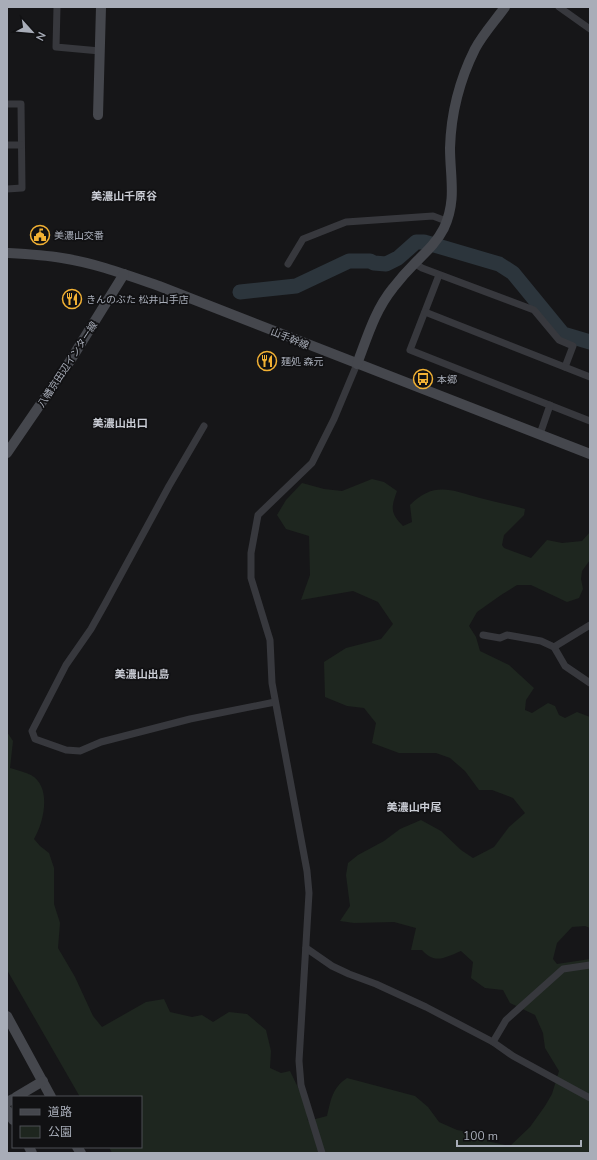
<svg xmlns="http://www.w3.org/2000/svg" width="597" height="1160" viewBox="0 0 597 1160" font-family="'Nunito Sans','Noto Sans JP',sans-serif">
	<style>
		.green { fill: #1e261f }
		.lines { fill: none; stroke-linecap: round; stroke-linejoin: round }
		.river { stroke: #2c353c; stroke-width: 15 }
		.street { stroke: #37383d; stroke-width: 7 }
		.secondary { stroke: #45474d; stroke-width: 10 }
		.labels { text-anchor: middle; stroke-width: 3.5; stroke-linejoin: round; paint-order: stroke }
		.poi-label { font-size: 10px; fill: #a8adb8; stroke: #111113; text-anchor: start }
		.street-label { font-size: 10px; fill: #a8adb8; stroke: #111113 }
		.neighbourhood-label { font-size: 11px; font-weight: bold; fill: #c9ccd4; stroke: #111113 }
	</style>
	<rect width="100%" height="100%" fill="#161618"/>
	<path class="green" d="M 372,479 L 384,482 L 397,491 C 391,508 390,513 403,526 L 412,522 L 410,505 C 434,481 451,490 480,498 C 495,502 510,505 525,509 L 524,515 L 504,535 L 502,545 L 504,548 L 531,558 L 547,540 L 562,543 L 582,541 L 590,532 L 590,560 L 582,571 L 581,579 L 583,589 L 579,598 L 567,602 L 531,585 L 517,585 L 501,595 L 477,612 L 469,626 L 476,637 L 480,651 L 509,665 L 534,688 L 526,700 L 525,710 L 532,713 L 548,703 L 555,706 L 559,715 L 565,718 L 577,712 L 590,717 L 590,928 L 585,926 L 572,927 L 557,943 L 553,959 L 557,964 L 590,959 L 590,1153 L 112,1153 L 109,1147 L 141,1147 L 141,1097 L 80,1097 L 7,970 L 7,732 L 13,741 L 10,768 C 17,770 25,772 31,775 C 52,787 44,822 34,839 L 40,846 L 49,853 L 54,868 L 54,904 L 60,923 L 58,948 L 75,977 L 93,1016 L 102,1027 L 146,1002 L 164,999 L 170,1012 L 192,1017 L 202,1015 L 213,1022 L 229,1012 L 247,1014 L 266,1030 L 271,1051 L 270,1068 L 281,1073 L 290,1071 L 305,1102 L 308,1121 L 327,1116 C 331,1100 332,1088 347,1078 L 415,1096 L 428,1107 L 439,1122 L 457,1130 L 473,1133 L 491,1142 L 510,1146 L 530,1127 L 545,1106 L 552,1094 L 559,1071 L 545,1048 L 543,1033 L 535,1015 L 510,1003 L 503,990 L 485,988 L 471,978 L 473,962 L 461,951 C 446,957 435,965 422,950 L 411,950 L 416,928 L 394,922 L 354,923 L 340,921 L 350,906 L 346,875 L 348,863 L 358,855 L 384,841 L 400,829 L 421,820 L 441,831 L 461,850 L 473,858 L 494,847 L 509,827 L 525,813 L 513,798 L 492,790 L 479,790 L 465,771 L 450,758 L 436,753 L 399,753 L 372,743 L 376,723 L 364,708 L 347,706 L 325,697 L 324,662 L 346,648 L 381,639 L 393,624 L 378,602 L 353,591 L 301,600 L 310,575 L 309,536 L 286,529 L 277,515 L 286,500 L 302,483 L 324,489 L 342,491 Z"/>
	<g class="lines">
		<polyline class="river" points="240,292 296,286 349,261 370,261 374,263 386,264 398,258 416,242 424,242 499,264 513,273 563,334 590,342"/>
		<g class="street">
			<polyline points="57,7 56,47 100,51"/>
			<polyline points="559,7 590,29"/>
			<polyline points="7,104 21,104 22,188 7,189"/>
			<polyline points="7,145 21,145"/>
			<polyline points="414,263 422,268 534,310 559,340 573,346 565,367"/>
			<polyline points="288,264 303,239 346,222 433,216 446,221"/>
			<polyline points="439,275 410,350 590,421"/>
			<polyline points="425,312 590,377"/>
			<polyline points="204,426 169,486 105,604 91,629 66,665 32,731 35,739 66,750 80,751 101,742 190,719 275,702"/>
			<polyline points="540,434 550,405"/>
			<polyline points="483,635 500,638 507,635 541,641 554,647 565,666 590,683"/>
			<polyline points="554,647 590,625"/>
			<polyline points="306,948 332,966 349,974 376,984 426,1007 493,1042 513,1056 590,1098"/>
			<polyline points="493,1042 506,1020 563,969 590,965"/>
			<polyline points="322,1153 301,1085 299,1061 309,893 307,871 272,683 270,640 251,578 251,553 258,515 312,463 334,419 357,364"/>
		</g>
		<g class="secondary">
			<polyline points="98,115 101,7"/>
			<path d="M 7,253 C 25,254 44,255 62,258 C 95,263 127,275 159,286 L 590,454"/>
			<path d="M 357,364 C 367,338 375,310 393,288 C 400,279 407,271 415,263 C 426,252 437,242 444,228 C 457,200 450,177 450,148 C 451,114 460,79 475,49 C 483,34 495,21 505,7"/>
			<polyline points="7,453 70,361 124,274"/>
			<polyline points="7,1016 51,1097"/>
			<polyline points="16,1097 43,1081"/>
			<polyline points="7,1102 13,1099"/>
			<polyline points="7,1110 13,1120"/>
			<polyline points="29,1147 32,1153"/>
			<polyline points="77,1147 81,1153"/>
		</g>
	</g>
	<defs>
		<g id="civic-ring" transform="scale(1)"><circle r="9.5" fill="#111113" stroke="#f2b134" stroke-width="1.5"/><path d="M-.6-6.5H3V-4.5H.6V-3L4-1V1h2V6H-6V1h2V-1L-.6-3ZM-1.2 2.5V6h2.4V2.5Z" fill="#f2b134"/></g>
		<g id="restaurant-ring" transform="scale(1)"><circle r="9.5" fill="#111113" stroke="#f2b134" stroke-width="1.5"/><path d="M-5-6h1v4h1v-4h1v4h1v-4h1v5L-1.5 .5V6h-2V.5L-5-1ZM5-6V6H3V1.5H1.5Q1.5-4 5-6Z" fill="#f2b134"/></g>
		<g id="bus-ring" transform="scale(1)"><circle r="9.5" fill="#111113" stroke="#f2b134" stroke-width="1.5"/><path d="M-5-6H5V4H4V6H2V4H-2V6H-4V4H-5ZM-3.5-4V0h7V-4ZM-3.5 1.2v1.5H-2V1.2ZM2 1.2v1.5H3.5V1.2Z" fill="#f2b134"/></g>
	</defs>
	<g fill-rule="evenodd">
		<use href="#civic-ring" x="40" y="235"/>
		<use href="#restaurant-ring" x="72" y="299"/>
		<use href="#restaurant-ring" x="267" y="361"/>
		<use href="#bus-ring" x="423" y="379"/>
	</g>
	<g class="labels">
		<g class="poi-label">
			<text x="54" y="239">美濃山交番</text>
			<text x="86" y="303">きんのぶた 松井山手店</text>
			<text x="281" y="365">麺処 森元</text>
			<text x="437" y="383">本郷</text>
		</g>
		<g class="street-label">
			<text transform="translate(290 338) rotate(22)" y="4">山手幹線</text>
			<text transform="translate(67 364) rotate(-57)" y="4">八幡京田辺インター線</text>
		</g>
		<g class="neighbourhood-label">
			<text x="124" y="200">美濃山千原谷</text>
			<text x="120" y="427">美濃山出口</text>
			<text x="142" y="678">美濃山出島</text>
			<text x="414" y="811">美濃山中尾</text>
		</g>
	</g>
	<rect width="597" height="1160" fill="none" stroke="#a8adb8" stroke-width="16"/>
	<rect x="12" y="1096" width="130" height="52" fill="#111113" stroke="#4d4f55"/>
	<rect x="20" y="1109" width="20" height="6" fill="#45474d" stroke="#4d4f55"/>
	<text x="48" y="1116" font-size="12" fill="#a8adb8">道路</text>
	<rect x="20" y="1126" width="20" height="12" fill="#1e261f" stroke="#4d4f55"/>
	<text x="48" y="1136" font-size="12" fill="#a8adb8">公園</text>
	<g transform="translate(32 32) rotate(117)" stroke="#111113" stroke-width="3" paint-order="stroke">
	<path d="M0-3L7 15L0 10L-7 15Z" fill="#a8adb8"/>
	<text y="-6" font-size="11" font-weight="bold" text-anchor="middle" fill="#a8adb8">N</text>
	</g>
	<path d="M457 1140v6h124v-6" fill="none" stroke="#a8adb8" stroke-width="2"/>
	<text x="463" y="1140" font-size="12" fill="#a8adb8" stroke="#111113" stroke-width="3" paint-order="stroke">100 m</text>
</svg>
